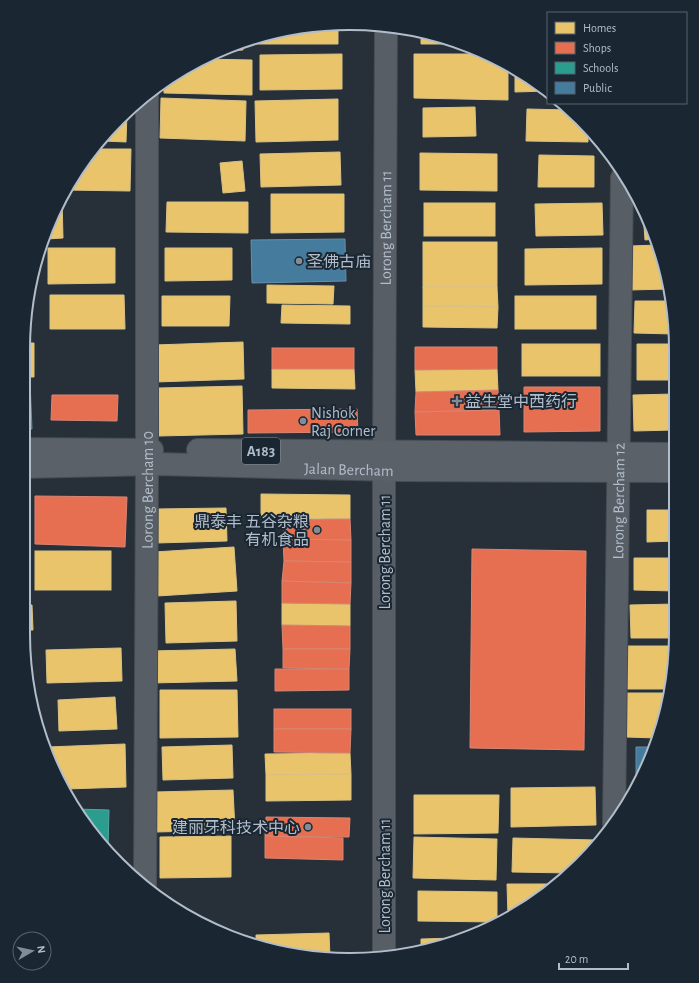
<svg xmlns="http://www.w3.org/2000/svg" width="699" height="983" viewBox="0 0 699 983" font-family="'Alegreya Sans','Noto Sans SC',sans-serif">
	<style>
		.homes { fill: #e9c46a; stroke: #d8c287 }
		.shops { fill: #e76f51; stroke: #d78675 }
		.schools { fill: #2a9d8f; stroke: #52a7a1 }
		.public { fill: #457b9d; stroke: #658faa }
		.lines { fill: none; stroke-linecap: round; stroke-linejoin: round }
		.minor-casing { stroke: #464c52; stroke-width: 24 }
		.tertiary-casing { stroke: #464c52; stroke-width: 24 }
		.primary-casing { stroke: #454d54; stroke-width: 24 }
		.minor { stroke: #585e66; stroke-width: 22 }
		.tertiary { stroke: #585e66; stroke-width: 22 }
		.primary { stroke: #5a6168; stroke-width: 22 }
		.poi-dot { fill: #818c97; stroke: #1a2733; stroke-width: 1.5 }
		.labels { text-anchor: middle; stroke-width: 4; stroke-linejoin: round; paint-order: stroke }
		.shield { fill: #1a2733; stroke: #84909d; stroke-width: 1 }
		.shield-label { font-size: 15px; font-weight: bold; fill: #b1bdca }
		.street-label { font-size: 16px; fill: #b1bdca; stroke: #1a2733 }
		.poi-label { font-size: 16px; fill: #b1bdca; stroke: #1a2733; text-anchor: start }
		.rim { fill: none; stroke: #b1bdca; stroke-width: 2 }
	</style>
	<rect width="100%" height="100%" fill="#273038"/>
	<g class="homes">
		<polygon points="338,25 338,44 251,44 251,39 307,26"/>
		<polygon points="421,32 434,34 461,44 421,44"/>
		<polygon points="243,41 243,50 222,51"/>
		<polygon points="342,54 342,89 260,90 260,55"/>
		<polygon points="414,54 488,54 494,57 508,66 508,100 414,98"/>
		<polygon points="203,59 252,60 252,95 164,93 164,83 186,67"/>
		<polygon points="515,70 548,90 548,91 515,92"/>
		<polygon points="161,98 246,101 245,141 160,138"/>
		<polygon points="338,99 338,140 256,142 255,101"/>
		<polygon points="475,107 476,136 423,137 423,108"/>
		<polygon points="527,109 569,110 588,128 588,142 526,141"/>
		<polygon points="127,113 126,142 104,141"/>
		<polygon points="97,149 131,149 130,191 65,190 67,186"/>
		<polygon points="340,152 341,185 261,187 260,154"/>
		<polygon points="420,153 497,154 497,191 420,190"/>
		<polygon points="539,155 594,156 594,187 538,187"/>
		<polygon points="242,161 245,191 223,193 220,163"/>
		<polygon points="271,194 344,194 344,232 271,233"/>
		<polygon points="62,199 63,238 47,239"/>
		<polygon points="167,202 248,202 248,233 166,232"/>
		<rect x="424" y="203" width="71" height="33"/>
		<polygon points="602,203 603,235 536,236 535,204"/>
		<polygon points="643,212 651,224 655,239 645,240"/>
		<rect x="423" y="242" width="74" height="45"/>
		<polygon points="657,245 668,289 630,290 630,246"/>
		<polygon points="48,248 115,248 115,283 48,284"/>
		<polygon points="165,248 232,248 232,280 165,281"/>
		<polygon points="602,248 602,284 525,285 525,249"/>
		<polygon points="267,285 334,286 333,304 267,303"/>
		<polygon points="423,287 497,287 498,307 423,306"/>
		<polygon points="50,295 124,295 125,329 50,329"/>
		<polygon points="162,296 230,296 229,326 162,326"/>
		<rect x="515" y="296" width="81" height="33"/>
		<polygon points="635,301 672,301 673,307 673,334 634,333"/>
		<polygon points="282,305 350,306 350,324 281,323"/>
		<polygon points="423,306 498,307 497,328 423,327"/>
		<polygon points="243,342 244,379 155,382 154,345"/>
		<polygon points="24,343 34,343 34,377 23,377"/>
		<rect x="522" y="344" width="78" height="32"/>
		<polygon points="637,344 673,344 674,380 637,380"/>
		<polygon points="272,369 354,369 355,389 272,388"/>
		<polygon points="497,369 498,390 416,392 415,370"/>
		<polygon points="242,386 243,434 159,436 158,388"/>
		<polygon points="674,394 674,430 634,431 633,395"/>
		<polygon points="261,494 350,495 350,519 261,518"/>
		<polygon points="226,508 227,541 156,543 156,509"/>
		<polygon points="647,510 674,510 675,541 647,542"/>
		<polygon points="234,547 237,591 157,596 154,552"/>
		<rect x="35" y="551" width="76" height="39"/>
		<polygon points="634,558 675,558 675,591 634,590"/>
		<polygon points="236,601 237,641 166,643 165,603"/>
		<polygon points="282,603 350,604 350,626 282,625"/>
		<polygon points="675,604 675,638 631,638 630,605"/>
		<polygon points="23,605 32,605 33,630 23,630"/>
		<polygon points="627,646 675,646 675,655 670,689 627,689"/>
		<polygon points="121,648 122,681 47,683 46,650"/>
		<polygon points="235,649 237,681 152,683 151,651"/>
		<polygon points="160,690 237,690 238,737 160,738"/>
		<polygon points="626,693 669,693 665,718 657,738 626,737"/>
		<polygon points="115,697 117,729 59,731 58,700"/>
		<polygon points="125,744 126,787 66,789 47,747"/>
		<polygon points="232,745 233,778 163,780 162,747"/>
		<polygon points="350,753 351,774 266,775 265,754"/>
		<polygon points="351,774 351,800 266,801 266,775"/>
		<polygon points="595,787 596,825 511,827 511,788"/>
		<polygon points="233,790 235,830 156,832 155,792"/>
		<polygon points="414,795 499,795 498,833 414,834"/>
		<polygon points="231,836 231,877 160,878 160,837"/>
		<polygon points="414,837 497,839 496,880 413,878"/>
		<polygon points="513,838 596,840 596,845 570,873 512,872"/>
		<polygon points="507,884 558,884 508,917"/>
		<polygon points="418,891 497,892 497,922 418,921"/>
		<polygon points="329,933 330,957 307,957 256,942 256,935"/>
		<polygon points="455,938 421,948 421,939"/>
	</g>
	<g class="shops">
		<polygon points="415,347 497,347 497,369 415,370"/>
		<rect x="272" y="348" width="82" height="21"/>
		<polygon points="524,387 600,387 600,431 524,432"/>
		<polygon points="498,390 499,410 415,412 416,392"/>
		<polygon points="52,395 118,395 117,421 51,420"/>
		<polygon points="357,409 358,432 248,433 248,410"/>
		<polygon points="499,410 500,435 416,435 415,412"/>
		<polygon points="35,496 127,497 125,547 35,544"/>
		<polygon points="350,519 351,540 283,539 284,520"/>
		<polygon points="283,539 351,540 351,562 284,561"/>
		<polygon points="472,549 586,551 584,750 470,748"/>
		<polygon points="284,561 351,562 351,583 282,581"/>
		<polygon points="282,581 351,583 350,604 282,603"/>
		<polygon points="282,625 350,626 350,649 283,649"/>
		<polygon points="283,649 350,649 349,669 283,668"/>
		<polygon points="275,669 349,669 349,690 275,691"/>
		<rect x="274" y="709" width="77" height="20"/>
		<polygon points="274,729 351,729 350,753 274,752"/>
		<polygon points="266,817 350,818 349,837 265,836"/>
		<polygon points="265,836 343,838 343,860 265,858"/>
	</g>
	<polygon class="schools" points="75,809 109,810 108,849 78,815"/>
	<g class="public">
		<polygon points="345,239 346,281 252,283 251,240"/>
		<polygon points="23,381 30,381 32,429 23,429"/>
		<polygon points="636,747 654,747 643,776 636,776"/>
	</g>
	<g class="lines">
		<g class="minor-casing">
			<g id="minor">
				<polyline points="384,470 384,957"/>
				<path id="s1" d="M 614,823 L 622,178"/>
				<path id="s2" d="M 145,886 L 147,465 L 147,95"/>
			</g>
		</g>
		<g class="tertiary-casing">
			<g id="tertiary">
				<path id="s3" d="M 384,470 L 386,26"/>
			</g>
		</g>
		<g class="primary-casing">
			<g id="primary">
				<polyline points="23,449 152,450"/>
				<polyline points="198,450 674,454"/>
				<path id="s4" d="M 23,467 L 157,464 L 395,470 L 674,471"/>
			</g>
		</g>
		<use href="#minor" class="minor"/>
		<use href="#tertiary" class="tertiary"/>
		<use href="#primary" class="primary"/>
	</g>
	<g class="poi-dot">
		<circle cx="299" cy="261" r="4"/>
		<path d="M455 395h4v4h4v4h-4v4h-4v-4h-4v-4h4z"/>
		<circle cx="303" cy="421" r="4"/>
		<circle cx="317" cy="530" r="4"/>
		<circle cx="308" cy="827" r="4"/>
	</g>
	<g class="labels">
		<rect class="shield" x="242" y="438" width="38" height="26" rx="3"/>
		<g class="shield-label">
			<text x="261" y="456">A183</text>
		</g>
		<g class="street-label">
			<text dy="6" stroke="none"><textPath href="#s3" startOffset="242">Lorong Bercham 11</textPath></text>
			<text dy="6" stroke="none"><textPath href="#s4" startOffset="326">Jalan Bercham</textPath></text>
			<text dy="6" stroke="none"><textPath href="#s2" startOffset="396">Lorong Bercham 10</textPath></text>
			<text dy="6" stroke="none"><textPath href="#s1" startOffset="322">Lorong Bercham 12</textPath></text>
			<text transform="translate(384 552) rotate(-90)" y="6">Lorong Bercham 11</text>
			<text transform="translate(384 876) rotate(-90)" y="6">Lorong Bercham 11</text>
		</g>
		<g class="poi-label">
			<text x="307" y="267">圣佛古庙</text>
			<text x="465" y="407">益生堂中西药行</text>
			<text x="311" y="418">Nishok<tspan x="311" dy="18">Raj Corner</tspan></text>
			<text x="309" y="527" text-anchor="end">鼎泰丰 五谷杂粮<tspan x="309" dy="18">有机食品</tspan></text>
			<text x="300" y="833" text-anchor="end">建丽牙科技术中心</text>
		</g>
	</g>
	<path d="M0 0H699V983H0ZM349 30H350A319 319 0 0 1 669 349V634A319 319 0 0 1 350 953H349A319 319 0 0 1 30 634V349A319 319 0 0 1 349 30Z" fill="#1a2733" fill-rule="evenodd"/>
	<path class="rim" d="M349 30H350A319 319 0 0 1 669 349V634A319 319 0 0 1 350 953H349A319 319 0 0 1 30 634V349A319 319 0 0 1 349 30Z"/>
	<rect x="547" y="12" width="140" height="92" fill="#1a2733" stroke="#56636f"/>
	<rect x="555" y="22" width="20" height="12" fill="#e9c46a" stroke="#56636f"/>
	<text x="583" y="32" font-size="12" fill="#b1bdca">Homes</text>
	<rect x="555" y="42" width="20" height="12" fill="#e76f51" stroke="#56636f"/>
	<text x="583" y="52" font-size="12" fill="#b1bdca">Shops</text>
	<rect x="555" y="62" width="20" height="12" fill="#2a9d8f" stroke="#56636f"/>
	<text x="583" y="72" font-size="12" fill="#b1bdca">Schools</text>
	<rect x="555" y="82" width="20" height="12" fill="#457b9d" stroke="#56636f"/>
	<text x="583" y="92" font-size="12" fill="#b1bdca">Public</text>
	<g transform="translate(32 951) rotate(81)"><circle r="19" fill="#1a2733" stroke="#56636f"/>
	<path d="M0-3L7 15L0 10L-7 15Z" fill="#818c97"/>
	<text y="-6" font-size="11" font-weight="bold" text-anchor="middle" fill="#b1bdca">N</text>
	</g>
	<path d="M559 963v6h69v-6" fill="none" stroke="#b1bdca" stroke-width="2"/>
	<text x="565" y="963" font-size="12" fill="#b1bdca" stroke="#1a2733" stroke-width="3" paint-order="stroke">20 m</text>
</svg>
